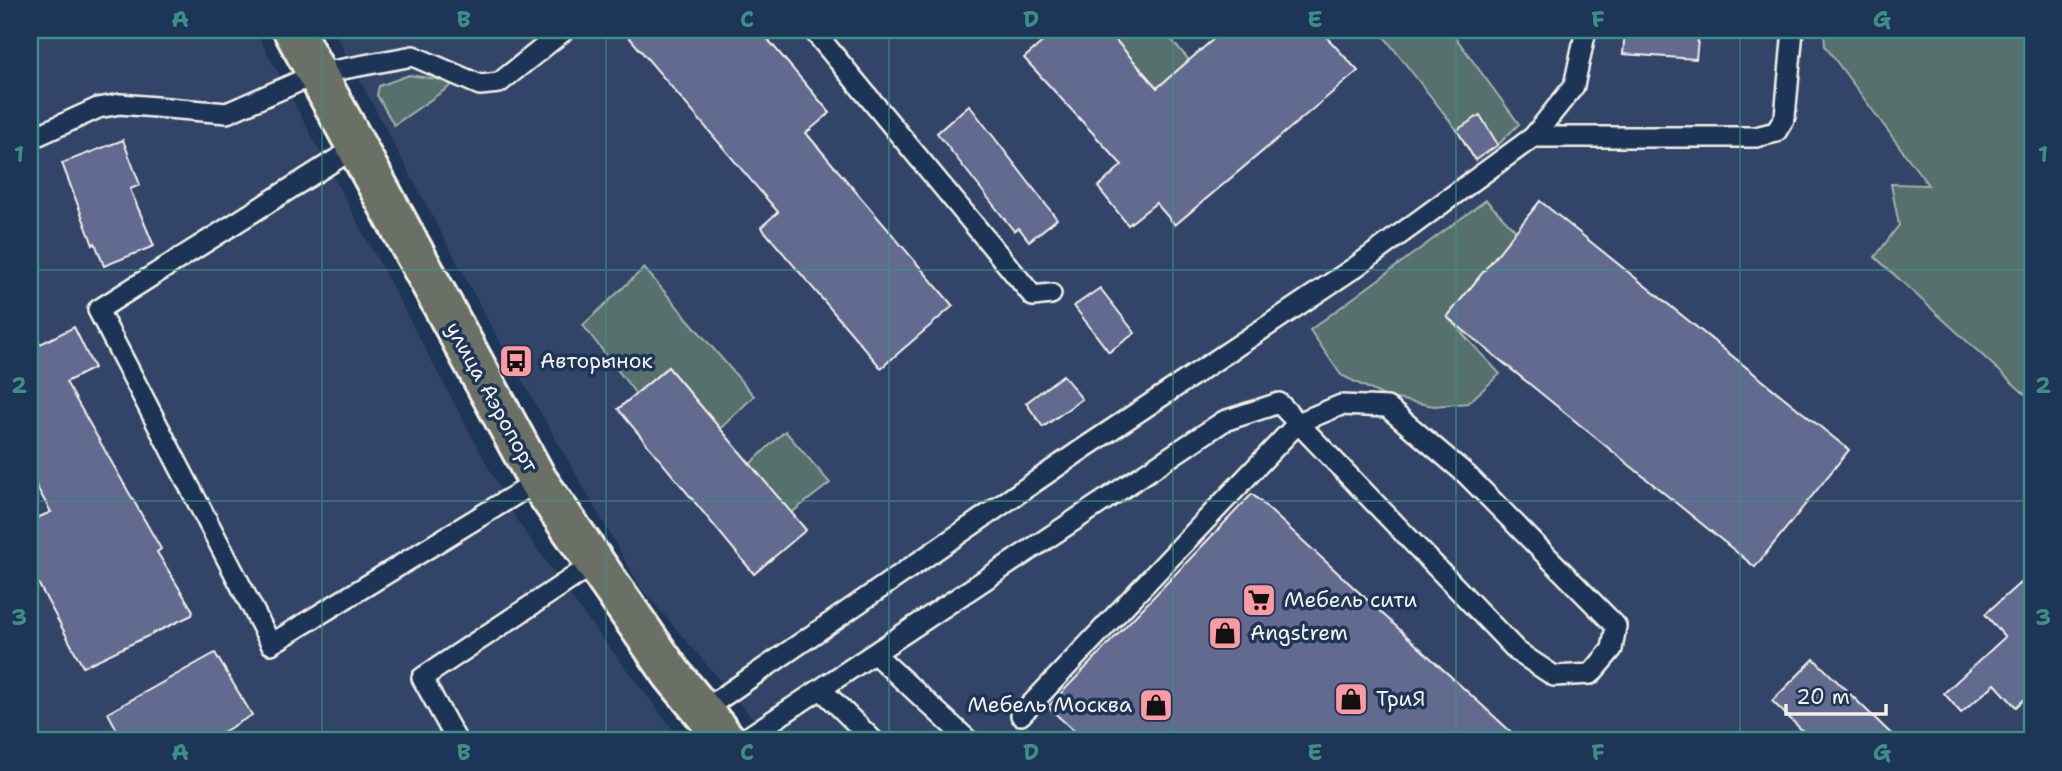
<svg xmlns="http://www.w3.org/2000/svg" width="2062" height="771" viewBox="0 0 2062 771" font-family="'Shantell Sans',sans-serif">
	<style>
		.built { fill: #324568 }
		.green { fill: #556f6d; stroke: #a4b0aa; stroke-width: 2 }
		.building { fill: #636a90; stroke: #f4f1e8; stroke-width: 2 }
		.lines { fill: none; stroke-linecap: round; stroke-linejoin: round }
		.service-casing { stroke: #f4f1e8; stroke-width: 24 }
		.primary-casing { stroke: #f4f1e8; stroke-width: 44 }
		.service { stroke: #1d3557; stroke-width: 19 }
		.primary { stroke: #6b7065; stroke-width: 38 }
		.grid { fill: none; stroke: #3d8f86; stroke-width: 2; stroke-opacity: 0.55 }
		.labels { text-anchor: middle; stroke-width: 7; stroke-linejoin: round; paint-order: stroke }
		.poi-label { font-size: 21px; fill: #f4f1e8; stroke: #1d3557; text-anchor: start }
		.street-label { font-size: 21px; fill: #f4f1e8; stroke: #1d3557 }
		.neatline { fill: none; stroke: #3d8f86; stroke-width: 2.5 }
		.grid-label { font-size: 23px; text-anchor: middle; font-weight: bold; fill: #3d8f86 }
	</style>
	<rect width="100%" height="100%" fill="#1d3557"/>
	<filter id="ink" filterUnits="userSpaceOnUse"><feTurbulence type="fractalNoise" baseFrequency=".0143" numOctaves="2"/><feDisplacementMap in="SourceGraphic" scale="14" xChannelSelector="R" yChannelSelector="G"/><feConvolveMatrix kernelMatrix="1 2 1 2 8 2 1 2 1" color-interpolation-filters="sRGB"/></filter>
	<g filter="url(#ink)">
		<g class="built">
			<polygon points="30,30 255,30 516,519 576,604 682,741 30,741"/>
			<polygon points="333,30 1824,30 1825,46 2032,30 2032,741 772,741 641,588 491,326"/>
		</g>
		<g class="green">
			<polygon points="1107,30 1163,30 1189,60 1157,88"/>
			<polygon points="1379,30 1450,30 1519,124 1498,145 1480,116 1457,130"/>
			<polygon points="1824,30 2032,30 2032,407 2029,398 1875,257 1899,225 1891,184 1928,185 1825,46"/>
			<polygon points="409,75 456,82 394,125 377,95 379,86"/>
			<polygon points="1486,200 1516,231 1447,317 1500,374 1468,403 1434,406 1386,397 1341,375 1310,330"/>
			<polygon points="644,268 754,396 720,429 668,367 636,394 583,325"/>
			<polygon points="785,431 830,483 791,513 750,464"/>
		</g>
		<g class="building">
			<polygon points="623,30 760,30 830,113 806,133 953,306 881,368 761,227 778,212"/>
			<polygon points="1056,30 1107,30 1157,88 1224,30 1320,30 1358,71 1175,225 1156,203 1128,225 1098,187 1122,165 1024,58"/>
			<polygon points="1625,30 1699,30 1696,59 1623,54"/>
			<polygon points="969,105 1057,219 1029,241 1019,228 1014,231 937,133"/>
			<polygon points="1480,115 1498,145 1475,160 1457,130"/>
			<polygon points="123,140 140,185 130,189 154,246 104,266 95,243 93,245 62,163"/>
			<polygon points="1540,201 1849,450 1755,567 1447,317"/>
			<polygon points="1100,288 1135,333 1109,352 1074,306"/>
			<polygon points="74,327 94,368 66,382 161,549 157,552 193,611 192,615 83,667 30,568 30,521 51,512 30,475 30,349"/>
			<polygon points="668,367 806,530 754,574 618,409"/>
			<polygon points="1063,375 1082,399 1043,427 1026,403"/>
			<polygon points="1252,494 1521,741 1085,741 1048,707"/>
			<polygon points="2020,583 2032,598 2032,692 2016,707 1995,684 1961,713 1944,693 2005,637 1985,614"/>
			<polygon points="215,653 252,715 208,741 123,741 108,713"/>
			<polygon points="1814,659 1884,727 1899,741 1813,741 1772,701"/>
		</g>
		<g class="lines">
			<g class="service-casing">
				<g id="service">
					<polyline points="813,30 1033,296 1051,294"/>
					<polyline points="1533,137 1756,137 1776,132 1785,117 1793,30"/>
					<polyline points="30,139 98,108 120,104 227,113 316,74 413,56 480,85 499,83 565,30"/>
					<polyline points="356,147 98,310 271,644 538,481"/>
					<polyline points="876,655 969,741"/>
					<polyline points="822,690 874,741"/>
					<polyline points="702,711 1084,448 1354,268 1533,137 1574,86 1586,30"/>
					<polyline points="457,741 422,678 595,563"/>
					<polyline points="742,741 1224,421 1279,403 1298,423 1518,652 1554,676 1591,674 1612,649 1616,626 1467,475 1387,407 1341,405 1298,423 1021,715"/>
				</g>
			</g>
			<g class="primary-casing">
				<polyline id="primary" points="293,30 538,481 672,674 727,741"/>
			</g>
			<use href="#service" class="service"/>
			<use href="#primary" class="primary"/>
		</g>
	</g>
	<path class="grid" d="M 322,30 L 322,741M 606,30 L 606,741M 889,30 L 889,741M 1173,30 L 1173,741M 1456,30 L 1456,741M 1740,30 L 1740,741M 30,270 L 2032,270M 30,501 L 2032,501"/>
	<defs>
		<g id="bus-square" transform="scale(1.75)"><rect x="-9" y="-9" width="18" height="18" rx="4" fill="#ff9aa2" stroke="#1d3557"/><path d="M-5-6H5V4H4V6H2V4H-2V6H-4V4H-5ZM-3.5-4V0h7V-4ZM-3.5 1.2v1.5H-2V1.2ZM2 1.2v1.5H3.5V1.2Z" fill="#111"/></g>
		<g id="supermarket-square" transform="scale(1.75)"><rect x="-9" y="-9" width="18" height="18" rx="4" fill="#ff9aa2" stroke="#1d3557"/><path d="M-6-5.5h2.5l.6 2H6L4.5 2H-2.5L-4.4-4H-6ZM-1.5 3.2a1.3 1.3 0 1 0 .1 0ZM3 3.2a1.3 1.3 0 1 0 .1 0Z" fill="#111"/></g>
		<g id="shop-square" transform="scale(1.75)"><rect x="-9" y="-9" width="18" height="18" rx="4" fill="#ff9aa2" stroke="#1d3557"/><path d="M-5-2.5h2.3a2.7 3.5 0 0 1 5.4 0H5L5.5 6h-11ZM-1.5-2.5h3a1.5 2.3 0 0 0-3 0Z" fill="#111"/></g>
	</defs>
	<g fill-rule="evenodd">
		<use href="#bus-square" x="516" y="361"/>
		<use href="#supermarket-square" x="1259" y="600"/>
		<use href="#shop-square" x="1225" y="633"/>
		<use href="#shop-square" x="1351" y="699"/>
		<use href="#shop-square" x="1156" y="705"/>
	</g>
	<g class="labels">
		<g class="poi-label">
			<text x="540" y="368">Авторынок</text>
			<text x="1284" y="607">Мебель сити</text>
			<text x="1250" y="640">Angstrem</text>
			<text x="1376" y="706">ТриЯ</text>
			<text x="1132" y="712" text-anchor="end">Мебель Москва</text>
		</g>
		<g class="street-label">
			<text transform="translate(492 397) rotate(61)" y="7">улица Аэропорт</text>
		</g>
	</g>
	<rect width="2062" height="771" fill="none" stroke="#1d3557" stroke-width="77"/>
	<path d="M1786 704v10h100v-10" fill="none" stroke="#f4f1e8" stroke-width="3.5"/>
	<text x="1796" y="704" font-size="21" fill="#f4f1e8" stroke="#1d3557" stroke-width="5" paint-order="stroke">20 m</text>
	<rect x="38" y="38" width="1986" height="694" class="neatline"/>
	<g class="grid-label">
		<text x="180" y="27">A</text>
		<text x="464" y="27">B</text>
		<text x="747" y="27">C</text>
		<text x="1031" y="27">D</text>
		<text x="1315" y="27">E</text>
		<text x="1598" y="27">F</text>
		<text x="1882" y="27">G</text>
		<text x="19" y="162">1</text>
		<text x="2043" y="162">1</text>
		<text x="19" y="393">2</text>
		<text x="2043" y="393">2</text>
		<text x="19" y="625">3</text>
		<text x="2043" y="625">3</text>
		<text x="180" y="760">A</text>
		<text x="464" y="760">B</text>
		<text x="747" y="760">C</text>
		<text x="1031" y="760">D</text>
		<text x="1315" y="760">E</text>
		<text x="1598" y="760">F</text>
		<text x="1882" y="760">G</text>
	</g>
</svg>
